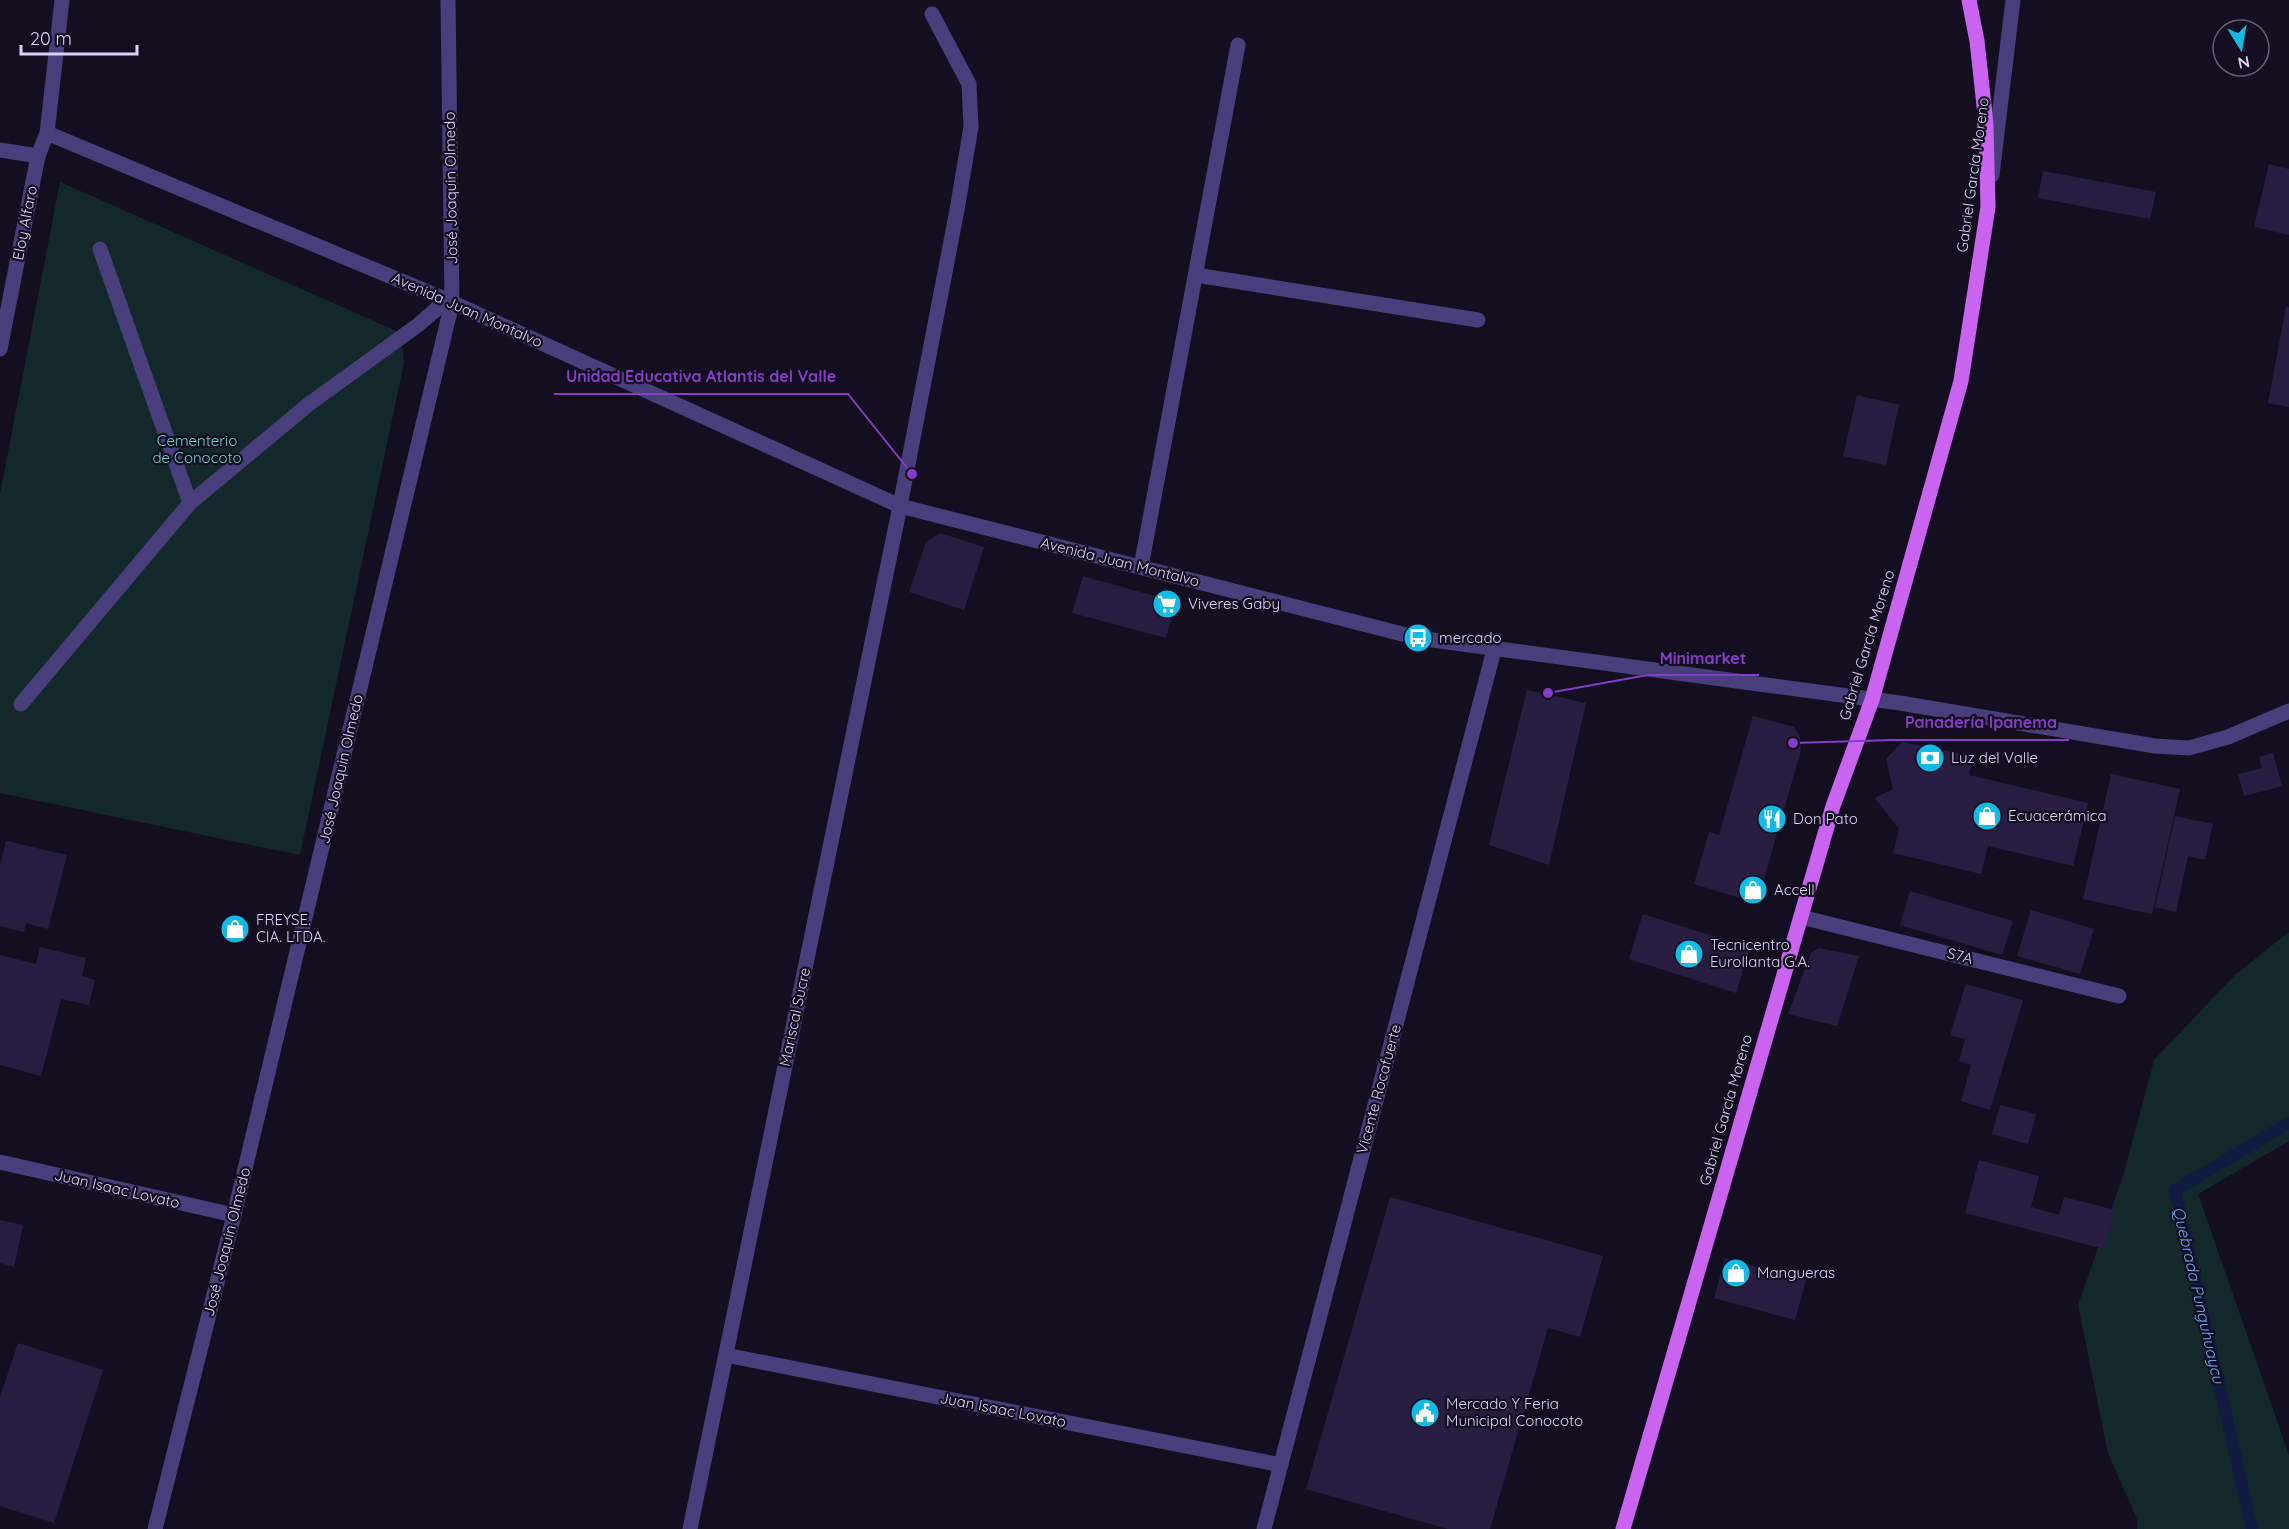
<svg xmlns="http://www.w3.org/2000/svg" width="2289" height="1529" viewBox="0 0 2289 1529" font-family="Quicksand,sans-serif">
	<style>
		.green { fill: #13282a }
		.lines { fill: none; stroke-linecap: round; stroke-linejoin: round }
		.stream { stroke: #101c3f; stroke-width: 12 }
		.building { fill: #281d40 }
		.minor { stroke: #473e7b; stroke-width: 15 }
		.major { stroke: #cb63f1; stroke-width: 15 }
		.labels { text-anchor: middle; stroke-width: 4.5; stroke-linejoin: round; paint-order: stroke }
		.street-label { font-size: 15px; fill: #dbd2fb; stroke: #140f20 }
		.park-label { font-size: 15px; fill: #65d4c4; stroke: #140f20 }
		.poi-label { font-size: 15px; fill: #dbd2fb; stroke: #140f20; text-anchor: start }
		.water-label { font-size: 16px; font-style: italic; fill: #6aa4f2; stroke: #140f20 }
		.leader { fill: none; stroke: #853dc5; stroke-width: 2 }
		.callout-dot { fill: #853dc5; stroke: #140f20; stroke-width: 2 }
		.callout-label { font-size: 16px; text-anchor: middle; font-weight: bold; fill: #853dc5; stroke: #140f20; stroke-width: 4.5; stroke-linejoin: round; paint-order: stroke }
	</style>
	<rect width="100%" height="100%" fill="#140f20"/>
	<g class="green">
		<polygon points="60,182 401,333 404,363 300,855 0,793 0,494"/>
		<polygon points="2289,932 2289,1141 2198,1194 2289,1455 2289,1529 2137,1529 2137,1519 2108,1453 2078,1305 2124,1173 2154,1060 2236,974"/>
	</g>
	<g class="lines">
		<polyline class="stream" points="2252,1529 2175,1190 2289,1123"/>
	</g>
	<g class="building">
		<polygon points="2269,164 2289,169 2289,235 2254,227"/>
		<polygon points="2043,171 2156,192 2150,219 2038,198"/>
		<polygon points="2286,307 2289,307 2289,407 2268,403"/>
		<polygon points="1857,395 1899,405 1886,465 1843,456"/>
		<polygon points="940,533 984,547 964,610 909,592 926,542"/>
		<polygon points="1083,576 1176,602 1166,638 1072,613"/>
		<polygon points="1527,690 1586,703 1549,865 1489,845"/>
		<polygon points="1753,716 1794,727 1800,737 1801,750 1757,903 1694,884 1709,832 1719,835"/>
		<polygon points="1902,742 1973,756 1969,775 2088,803 2073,866 1988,846 1981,874 1893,853 1899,829 1875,798 1893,789 1886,759"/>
		<polygon points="2273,753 2282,786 2244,796 2238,774 2262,768 2259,757"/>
		<polygon points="2111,774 2180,789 2152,914 2083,899"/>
		<polygon points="2175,816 2213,824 2205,860 2188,856 2176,912 2155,907"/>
		<polygon points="6,841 67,855 48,929 26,923 24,932 0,926 0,865"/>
		<polygon points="1910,891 2013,921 2002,955 1900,925"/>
		<polygon points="2031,910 2094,929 2080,974 2017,956"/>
		<polygon points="1643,914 1750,948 1736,993 1629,959"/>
		<polygon points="40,947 86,958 82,976 95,980 89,1005 61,999 41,1076 0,1065 0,955 36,964"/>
		<polygon points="1819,948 1859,956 1837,1026 1788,1014 1811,953"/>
		<polygon points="1966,984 2023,1000 1990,1110 1961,1101 1971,1065 1959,1061 1965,1039 1950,1035"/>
		<polygon points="2000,1105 2036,1114 2028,1144 1992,1134"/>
		<polygon points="1979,1160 2039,1176 2031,1207 2059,1215 2064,1197 2115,1210 2104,1249 1965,1213"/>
		<polygon points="1390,1197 1603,1256 1580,1337 1548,1328 1490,1529 1448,1529 1306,1489"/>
		<polygon points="0,1220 23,1225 14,1267 0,1263"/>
		<polygon points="1725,1258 1806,1280 1795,1320 1714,1298"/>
		<polygon points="18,1343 103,1370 54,1523 0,1506 0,1397"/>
	</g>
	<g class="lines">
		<g class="minor">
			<polyline points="47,133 447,300 900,506 1418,638 1900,703 2155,746 2189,748 2228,737 2289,711"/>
			<polyline points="0,150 38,156"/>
			<polyline points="1992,175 2013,0"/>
			<polyline points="100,249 190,503"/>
			<polyline points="1196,275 1478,320"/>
			<polyline points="0,349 38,156 47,133 62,0"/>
			<polyline points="1141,567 1238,45"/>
			<polyline points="21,704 190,503 309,404 418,325 447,300"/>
			<polyline points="1801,917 2119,996"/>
			<polyline points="0,1162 234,1215"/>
			<polyline points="726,1355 1281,1465"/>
			<polyline points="155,1529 234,1215 452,303 448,0"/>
			<polyline points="690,1529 900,506 957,210 971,127 969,84 932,14"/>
			<polyline points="1264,1529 1494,650"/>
		</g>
		<polyline class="major" points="1623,1529 1833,806 1872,700 1961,381 1988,207 1986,124 1977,41 1969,0"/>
	</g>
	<defs>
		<g id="supermarket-disc" transform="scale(1.5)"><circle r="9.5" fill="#14bae5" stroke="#140f20"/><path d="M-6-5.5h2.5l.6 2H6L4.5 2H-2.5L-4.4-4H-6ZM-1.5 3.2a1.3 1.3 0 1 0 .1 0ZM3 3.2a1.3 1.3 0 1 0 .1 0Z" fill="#fff"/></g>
		<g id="bus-disc" transform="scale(1.5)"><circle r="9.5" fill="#14bae5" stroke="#140f20"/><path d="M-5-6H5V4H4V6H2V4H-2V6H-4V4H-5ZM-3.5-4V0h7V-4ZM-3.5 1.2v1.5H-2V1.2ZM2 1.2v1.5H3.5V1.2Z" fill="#fff"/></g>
		<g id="bank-disc" transform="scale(1.5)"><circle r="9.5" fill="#14bae5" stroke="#140f20"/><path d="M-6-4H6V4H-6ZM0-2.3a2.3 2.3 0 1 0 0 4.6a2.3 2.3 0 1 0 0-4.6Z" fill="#fff"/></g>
		<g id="shop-disc" transform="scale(1.5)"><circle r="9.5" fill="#14bae5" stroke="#140f20"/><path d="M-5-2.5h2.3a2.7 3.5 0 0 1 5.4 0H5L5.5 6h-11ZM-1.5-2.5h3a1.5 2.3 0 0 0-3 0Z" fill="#fff"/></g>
		<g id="restaurant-disc" transform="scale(1.5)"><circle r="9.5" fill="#14bae5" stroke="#140f20"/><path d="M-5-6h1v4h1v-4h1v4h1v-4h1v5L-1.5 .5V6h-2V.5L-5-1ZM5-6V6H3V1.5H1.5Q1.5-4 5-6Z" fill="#fff"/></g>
		<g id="civic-disc" transform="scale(1.5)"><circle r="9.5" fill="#14bae5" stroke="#140f20"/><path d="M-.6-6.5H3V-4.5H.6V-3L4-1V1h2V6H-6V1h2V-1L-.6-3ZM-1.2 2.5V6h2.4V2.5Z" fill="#fff"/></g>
	</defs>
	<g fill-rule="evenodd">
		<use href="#supermarket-disc" x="1167" y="604"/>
		<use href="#bus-disc" x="1418" y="638"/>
		<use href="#bank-disc" x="1930" y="758"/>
		<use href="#shop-disc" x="1987" y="816"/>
		<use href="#restaurant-disc" x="1772" y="819"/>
		<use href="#shop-disc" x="1753" y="890"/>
		<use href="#shop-disc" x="235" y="929"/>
		<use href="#shop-disc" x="1689" y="954"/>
		<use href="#shop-disc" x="1736" y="1273"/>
		<use href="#civic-disc" x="1425" y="1413"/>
	</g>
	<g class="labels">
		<g class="street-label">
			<text transform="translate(1973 175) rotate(-82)" y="5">Gabriel García Moreno</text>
			<text transform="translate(451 188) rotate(-91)" y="5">José Joaquin Olmedo</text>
			<text transform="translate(25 223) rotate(-79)" y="5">Eloy Alfaro</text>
			<text transform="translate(467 310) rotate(24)" y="5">Avenida Juan Montalvo</text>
			<text transform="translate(1120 562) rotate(14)" y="5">Avenida Juan Montalvo</text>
			<text transform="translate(1867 645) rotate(-73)" y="5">Gabriel García Moreno</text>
			<text transform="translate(341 769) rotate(-77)" y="5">José Joaquin Olmedo</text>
			<text transform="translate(1960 956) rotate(14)" y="5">S7A</text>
			<text transform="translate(795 1017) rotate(-78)" y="5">Mariscal Sucre</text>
			<text transform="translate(1379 1089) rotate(-75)" y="5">Vicente Rocafuerte</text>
			<text transform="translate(1726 1110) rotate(-74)" y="5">Gabriel García Moreno</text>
			<text transform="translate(117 1189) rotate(13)" y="5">Juan Isaac Lovato</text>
			<text transform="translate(227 1242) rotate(-76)" y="5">José Joaquin Olmedo</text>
			<text transform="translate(1003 1410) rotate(11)" y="5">Juan Isaac Lovato</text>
		</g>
		<g class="park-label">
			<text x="197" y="446">Cementerio<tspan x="197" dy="17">de Conocoto</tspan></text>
		</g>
		<g class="poi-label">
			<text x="1188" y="609">Viveres Gaby</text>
			<text x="1439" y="643">mercado</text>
			<text x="1951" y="763">Luz del Valle</text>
			<text x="2008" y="821">Ecuacerámica</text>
			<text x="1793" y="824">Don Pato</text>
			<text x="1774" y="895">Accell</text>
			<text x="256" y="925">FREYSE.<tspan x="256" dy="17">CIA. LTDA.</tspan></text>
			<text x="1710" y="950">Tecnicentro<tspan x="1710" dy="17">Eurollanta G.A.</tspan></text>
			<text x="1757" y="1278">Mangueras</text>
			<text x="1446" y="1409">Mercado Y Feria<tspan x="1446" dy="17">Municipal Conocoto</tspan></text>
		</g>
		<g class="water-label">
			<text transform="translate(2199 1295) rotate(77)" y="6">Quebrada Punguhuaycu</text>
		</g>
	</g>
	<path class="leader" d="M912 474L848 394H554M1548 693L1648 675H1759M1793 743L1892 740H2069"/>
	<g class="callout-dot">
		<circle cx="912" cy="474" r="6"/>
		<circle cx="1548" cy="693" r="6"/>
		<circle cx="1793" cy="743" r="6"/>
	</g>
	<g class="callout-label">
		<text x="701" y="382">Unidad Educativa Atlantis del Valle</text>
		<text x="1703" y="664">Minimarket</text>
		<text x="1981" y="728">Panadería Ipanema</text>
	</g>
	<g transform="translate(2241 48) rotate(169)"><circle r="28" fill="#140f20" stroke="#645d78" stroke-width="1.5"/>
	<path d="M0-4.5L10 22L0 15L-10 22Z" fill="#14bae5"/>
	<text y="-9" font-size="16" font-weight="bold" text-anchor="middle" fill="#dbd2fb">N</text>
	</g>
	<path d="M21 45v9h116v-9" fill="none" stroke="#dbd2fb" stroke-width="3"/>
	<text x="30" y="45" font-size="18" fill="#dbd2fb" stroke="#140f20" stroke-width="4.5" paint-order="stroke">20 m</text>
</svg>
